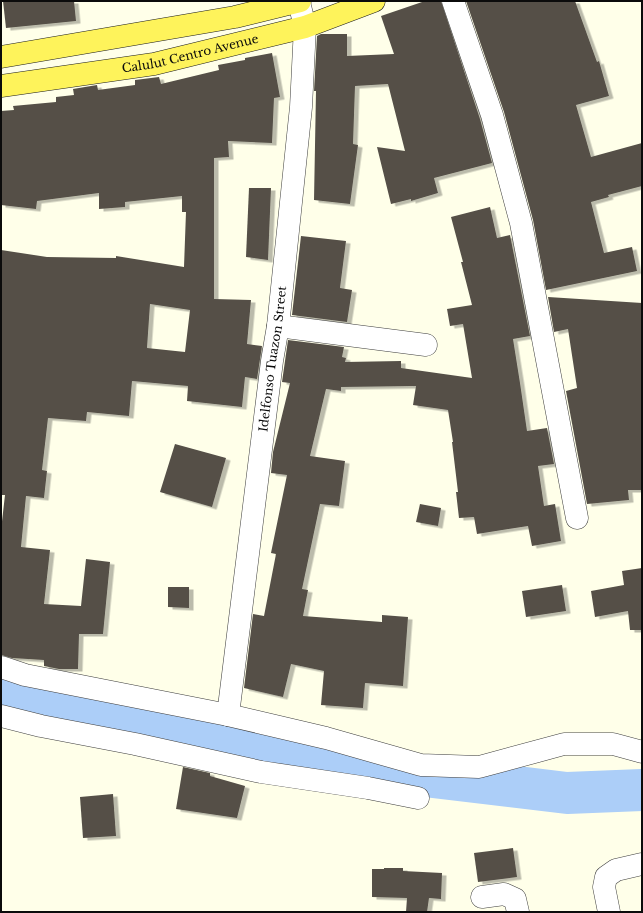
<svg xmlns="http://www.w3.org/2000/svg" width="643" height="913" viewBox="0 0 643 913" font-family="'Libre Baskerville',serif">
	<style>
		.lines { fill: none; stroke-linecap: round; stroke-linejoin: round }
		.river { stroke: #accef8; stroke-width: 42 }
		.building { fill: #544f47; fill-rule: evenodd; filter: url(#shadow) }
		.minor-casing { stroke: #3e3e3e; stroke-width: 23 }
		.major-casing { stroke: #1c1c1c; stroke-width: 23 }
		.minor { stroke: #fff; stroke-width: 22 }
		.major { stroke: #fef35b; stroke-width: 22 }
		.labels { text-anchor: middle; stroke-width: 4; stroke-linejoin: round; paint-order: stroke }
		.street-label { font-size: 12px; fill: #0b0b0b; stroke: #fff }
	</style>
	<defs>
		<filter id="shadow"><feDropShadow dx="4.5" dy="2.5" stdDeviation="0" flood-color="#0004"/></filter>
	</defs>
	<rect width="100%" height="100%" fill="#ffffe9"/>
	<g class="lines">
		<polyline class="river" points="1,686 85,703 357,768 567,793 642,790"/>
	</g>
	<g class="building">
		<polygon points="3,1 74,1 76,21 6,28"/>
		<polygon points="425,1 441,1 480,119 492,163 434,178 438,193 411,201 411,199 391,204 377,147 405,151 388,84 355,86 353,144 358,145 350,204 314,200 316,91 314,91 317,36 321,34 347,34 347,56 394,54 381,16"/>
		<polygon points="466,1 575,1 597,62 599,61 609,96 576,105 591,157 642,143 642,186 608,195 609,197 591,202 604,253 632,247 637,271 546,290 533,220 504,112"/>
		<path d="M 272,53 L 280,97 L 274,98 L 272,143 L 228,141 L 229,157 L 214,158 L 214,299 L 251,300 L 247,344 L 262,346 L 257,379 L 245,377 L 242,407 L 187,401 L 188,386 L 132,381 L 129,416 L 87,412 L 86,421 L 48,418 L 42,470 L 47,471 L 44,498 L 26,496 L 21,547 L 50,550 L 44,604 L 81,606 L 86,559 L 110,562 L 103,634 L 79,634 L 78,669 L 59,669 L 44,666 L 44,660 L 12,658 L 1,655 L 1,530 L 5,495 L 1,495 L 1,250 L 47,257 L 116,258 L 116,256 L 184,267 L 186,212 L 182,212 L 182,196 L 125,202 L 125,207 L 99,209 L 99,193 L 37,201 L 36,209 L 1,205 L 1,111 L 14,110 L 13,106 L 56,102 L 56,97 L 74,95 L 73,89 L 97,85 L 98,90 L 135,85 L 135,80 L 159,77 L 161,84 L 219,70 L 218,65 L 245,60 L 245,58 ZM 150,304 L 190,310 L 185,352 L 147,348 Z"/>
		<polygon points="249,188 271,188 268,260 246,257"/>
		<polygon points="490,207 497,238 510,235 530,336 513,339 520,383 527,431 547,428 554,464 538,466 544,506 555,504 561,541 532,546 528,526 477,534 474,517 459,518 456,492 458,492 452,442 453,442 448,410 413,405 416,386 341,387 341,391 326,389 310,456 345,461 339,506 320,504 302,589 308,590 303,616 382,622 382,615 408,617 403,686 365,683 363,708 321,705 324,671 291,664 283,697 244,688 253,614 264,616 276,554 271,553 287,475 271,473 273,452 290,383 282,382 288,340 344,347 342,357 346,358 345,362 401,361 401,368 472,378 463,324 450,326 447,309 472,305 461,262 463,262 451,217"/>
		<polygon points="301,236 346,241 340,288 352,290 347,322 292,315"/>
		<polygon points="548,297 642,303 642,490 628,490 629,500 587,504 566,391 577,388 568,329 554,332"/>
		<polygon points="175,444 226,458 212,507 160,492"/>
		<polygon points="420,504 441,508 438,526 416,522"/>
		<polygon points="642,568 642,630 630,630 628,611 595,617 591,591 624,585 622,571"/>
		<polygon points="562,585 566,611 526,617 522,591"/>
		<polygon points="168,587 189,587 189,608 168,607"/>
		<polygon points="183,767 210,773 210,776 245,786 237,818 176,809"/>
		<polygon points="113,794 116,836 83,838 80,797"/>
		<polygon points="513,848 517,877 478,882 474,853"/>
		<polygon points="384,868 403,868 403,871 442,873 441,899 429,898 427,912 406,912 407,898 372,897 372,869 384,869"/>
	</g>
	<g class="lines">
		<g class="minor-casing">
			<g id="minor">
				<polyline points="453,1 492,115 521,223 577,518"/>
				<polyline points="278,326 426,345"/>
				<polyline points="1,667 25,675 228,715 326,738 421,765 479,767 564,744 613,744 642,752"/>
				<path id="s1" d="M 228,715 L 272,361 L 278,326 L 301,107 L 305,27 L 299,2"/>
				<polyline points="1,716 41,726 135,744 261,772 368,788 418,798"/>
				<polyline points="482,897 504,894 515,899 518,912"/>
				<polyline points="609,912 604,887 606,877 616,870 642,864"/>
			</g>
		</g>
		<g class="major-casing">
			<g id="major">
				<polyline points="1,57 235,17 300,1"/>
				<path id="s2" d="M 1,86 L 154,64 L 305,27 L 374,1"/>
			</g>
		</g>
		<use href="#minor" class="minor"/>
		<use href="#major" class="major"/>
	</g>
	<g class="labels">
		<g class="street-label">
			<text dy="4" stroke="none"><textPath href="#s2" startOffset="192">Calulut Centro Avenue</textPath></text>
			<text dy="4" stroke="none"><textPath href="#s1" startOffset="359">Idelfonso Tuazon Street</textPath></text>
		</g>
	</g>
	<rect width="643" height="913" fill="none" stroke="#0b0b0b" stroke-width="4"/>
</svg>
